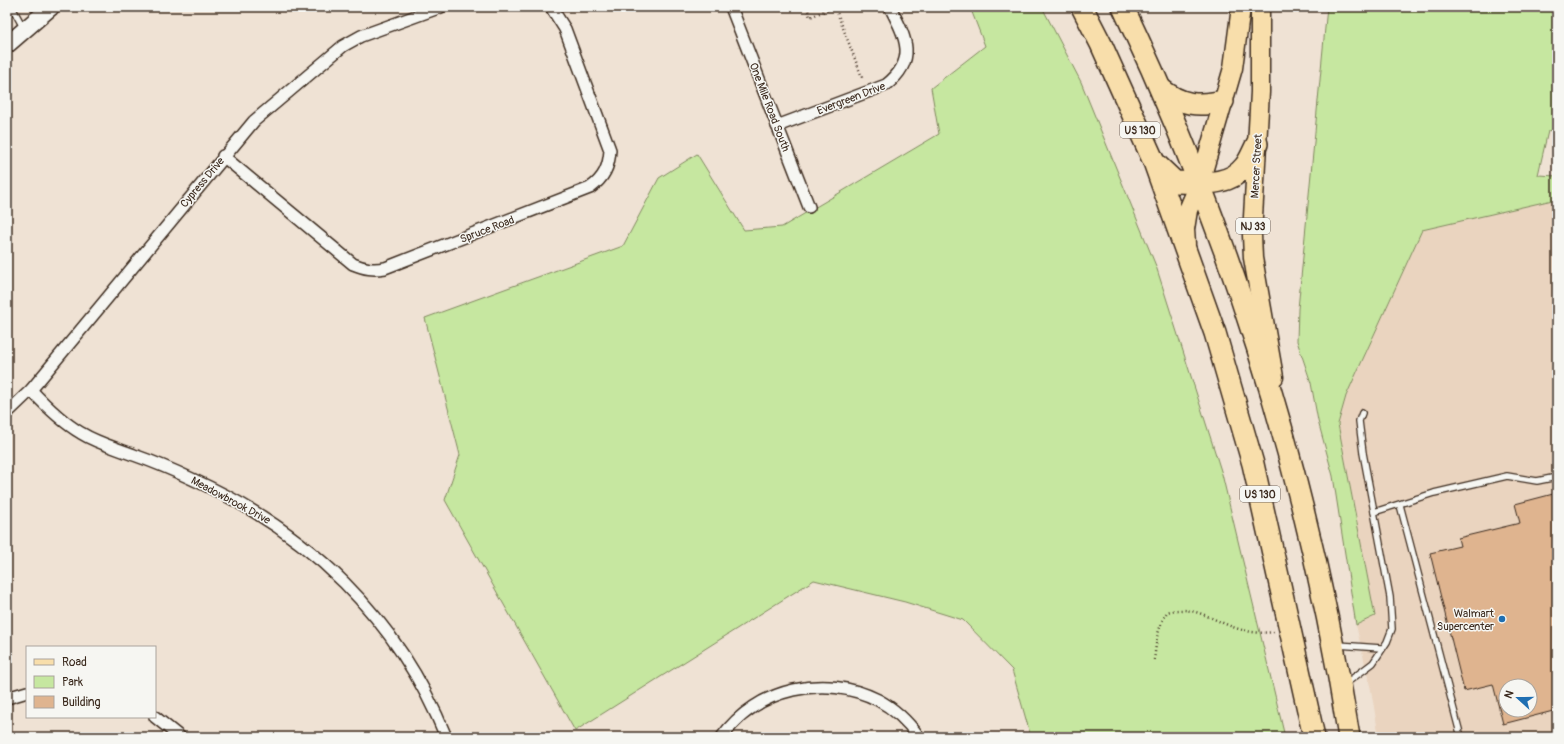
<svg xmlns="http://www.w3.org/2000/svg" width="1564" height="744" viewBox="0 0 1564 744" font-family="Pangolin,sans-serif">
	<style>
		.built { fill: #ead4bf; fill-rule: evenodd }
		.green { fill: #c6e7a0; stroke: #80885f }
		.building { fill: #dfb48f; stroke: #3b2a1e; fill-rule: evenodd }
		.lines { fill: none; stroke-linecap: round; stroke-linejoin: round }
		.lane-casing { stroke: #3b2a1e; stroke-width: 8 }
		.street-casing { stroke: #3b2a1e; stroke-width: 14 }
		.secondary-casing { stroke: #3b2a1e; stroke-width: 19 }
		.primary-casing { stroke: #3b2a1e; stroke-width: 21 }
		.highway-casing { stroke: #3b2a1e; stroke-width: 24 }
		.path { stroke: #3b2a1e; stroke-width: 2.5; stroke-dasharray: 1 3; stroke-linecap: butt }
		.lane { stroke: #f6f6f2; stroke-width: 5.5 }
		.street { stroke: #f6f6f2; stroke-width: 11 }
		.secondary { stroke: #f6f6f2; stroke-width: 16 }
		.primary { stroke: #f8deab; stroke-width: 18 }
		.highway { stroke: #f8deab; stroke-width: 21 }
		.poi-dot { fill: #1f6fb2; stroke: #f6f6f2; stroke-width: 1.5 }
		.labels { text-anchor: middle; stroke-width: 3; stroke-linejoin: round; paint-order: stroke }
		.shield { fill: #f6f6f2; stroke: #73675e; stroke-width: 1 }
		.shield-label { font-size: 10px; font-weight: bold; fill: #3b2a1e }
		.street-label { font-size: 11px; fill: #3b2a1e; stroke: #f6f6f2 }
		.poi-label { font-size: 11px; fill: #3b2a1e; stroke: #f6f6f2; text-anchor: end }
	</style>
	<rect width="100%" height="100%" fill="#efe2d4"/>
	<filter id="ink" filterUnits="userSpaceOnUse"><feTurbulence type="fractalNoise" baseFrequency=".025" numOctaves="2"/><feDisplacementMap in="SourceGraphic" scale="8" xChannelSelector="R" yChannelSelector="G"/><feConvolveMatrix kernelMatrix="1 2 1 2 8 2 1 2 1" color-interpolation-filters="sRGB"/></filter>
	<g filter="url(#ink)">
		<path class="built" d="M 1557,199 L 1557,737 L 1379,737 L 1371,690 L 1356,625 L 1375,616 L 1338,424 L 1346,396 L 1422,230 ZM 1506,686 L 1530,686 L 1530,710 L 1506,710 Z"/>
		<g class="green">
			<polygon points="970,7 1042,7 1081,82 1156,266 1222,474 1285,737 1031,737 1012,670 963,620 905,602 814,580 575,731 445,500 460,455 425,318 623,246 659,178 697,154 744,230 782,227 939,134 931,88 985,46"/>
			<polygon points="1327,7 1388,7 1395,11 1396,7 1557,7 1557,129 1548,131 1538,175 1557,176 1557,199 1422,230 1346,396 1338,424 1375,616 1356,625 1333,476 1318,421 1311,383 1297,341 1298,309"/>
		</g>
		<path class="building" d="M 1557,493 L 1557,710 L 1503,724 L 1493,684 L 1464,691 L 1430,553 L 1460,546 L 1458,538 L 1520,523 L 1515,504 ZM 1506,686 L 1530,686 L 1530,710 L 1506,710 Z"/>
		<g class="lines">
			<g class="lane-casing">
				<g id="lane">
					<polyline points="12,7 24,29"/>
					<polyline points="1400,505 1461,737"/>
					<polyline points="1374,512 1434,493 1507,476 1537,481 1557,477"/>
					<polyline points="1338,645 1381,648"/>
					<polyline points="1345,684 1373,663 1387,642 1392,629 1390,597 1363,453 1359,421 1362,413"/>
				</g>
			</g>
			<g class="street-casing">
				<g id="street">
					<polyline points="731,7 809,207"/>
					<path d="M 777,126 L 886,85 C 918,60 906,38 890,7"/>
					<path d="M 223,156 L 353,264 C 365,269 373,270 385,268 L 590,188 C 604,178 609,167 610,150 L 565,29 L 551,7"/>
					<path d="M 31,390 C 46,406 62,422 81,433 C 97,443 116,448 134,455 C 154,462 173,470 192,479 C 308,531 398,618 446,737"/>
					<polyline points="7,413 31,390 254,121 343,46 361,36 441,7"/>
					<polyline points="7,698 27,692"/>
					<polyline points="155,717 180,737"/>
					<path d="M 722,737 C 757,688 825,673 878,700 C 895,709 908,722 919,737"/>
				</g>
			</g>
			<g class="secondary-casing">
				<polyline id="secondary" points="7,45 51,7"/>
			</g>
			<g class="primary-casing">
				<g id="primary">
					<polyline points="1260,7 1260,92 1252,235 1253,258 1274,377"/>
					<polyline points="1186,244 1185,229 1188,210 1200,182 1233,68 1241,7"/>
				</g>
			</g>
			<g class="highway-casing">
				<g id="highway">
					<polyline points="1082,7 1101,44 1154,162 1215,333 1253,464 1314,737"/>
					<path d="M 1123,7 C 1233,238 1309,484 1349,737"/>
					<path d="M 1161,89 C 1180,105 1199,107 1223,101"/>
					<path d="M 1156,164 L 1175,182 C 1199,182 1228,188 1245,166 C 1250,160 1253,151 1257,144"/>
				</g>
			</g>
			<g class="path">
				<polyline points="807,7 810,17 835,7 863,80"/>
				<path d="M 1154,660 L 1157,637 L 1162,621 L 1167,612 C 1197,603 1219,626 1247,631 C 1255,633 1265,633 1274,632"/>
			</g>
			<use href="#lane" class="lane"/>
			<use href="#street" class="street"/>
			<use href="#secondary" class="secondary"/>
			<use href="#primary" class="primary"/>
			<use href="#highway" class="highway"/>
		</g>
	</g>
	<circle class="poi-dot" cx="1502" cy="619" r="4"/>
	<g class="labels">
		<g class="shield">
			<rect x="1120" y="122" width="40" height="16" rx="3"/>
			<rect x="1236" y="218" width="34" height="16" rx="3"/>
			<rect x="1240" y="486" width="40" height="16" rx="3"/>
		</g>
		<g class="shield-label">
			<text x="1140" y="134">US 130</text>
			<text x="1253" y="230">NJ 33</text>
			<text x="1260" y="498">US 130</text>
		</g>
		<g class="street-label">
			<text transform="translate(851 98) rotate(-21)" y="4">Evergreen Drive</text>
			<text transform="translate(770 107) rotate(69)" y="4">One Mile Road South</text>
			<text transform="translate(1256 166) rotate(-87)" y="4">Mercer Street</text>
			<text transform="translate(202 182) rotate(-50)" y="4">Cypress Drive</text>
			<text transform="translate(487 229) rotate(-21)" y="4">Spruce Road</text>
			<text transform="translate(231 500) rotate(28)" y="4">Meadowbrook Drive</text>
		</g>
		<g class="poi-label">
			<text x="1494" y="617">Walmart<tspan x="1494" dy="13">Supercenter</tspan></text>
		</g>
	</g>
	<rect width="1564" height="744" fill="none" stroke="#f6f6f2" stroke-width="24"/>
	<rect x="12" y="12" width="1540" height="720" fill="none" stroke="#3b2a1e" stroke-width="1.5" filter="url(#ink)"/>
	<rect x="26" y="646" width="130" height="72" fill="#f6f6f2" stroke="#aba49d"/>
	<rect x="34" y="659" width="20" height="6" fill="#f8deab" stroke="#aba49d"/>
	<text x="62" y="666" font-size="12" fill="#3b2a1e">Road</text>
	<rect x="34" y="676" width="20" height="12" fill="#c6e7a0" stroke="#aba49d"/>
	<text x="62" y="686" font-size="12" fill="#3b2a1e">Park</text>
	<rect x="34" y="696" width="20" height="12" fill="#dfb48f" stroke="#aba49d"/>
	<text x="62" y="706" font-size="12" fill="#3b2a1e">Building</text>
	<g transform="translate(1518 698) rotate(291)"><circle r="19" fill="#f6f6f2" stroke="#aba49d"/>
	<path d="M0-3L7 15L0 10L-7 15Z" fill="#1f6fb2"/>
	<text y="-6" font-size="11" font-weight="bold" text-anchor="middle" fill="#3b2a1e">N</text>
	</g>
</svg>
